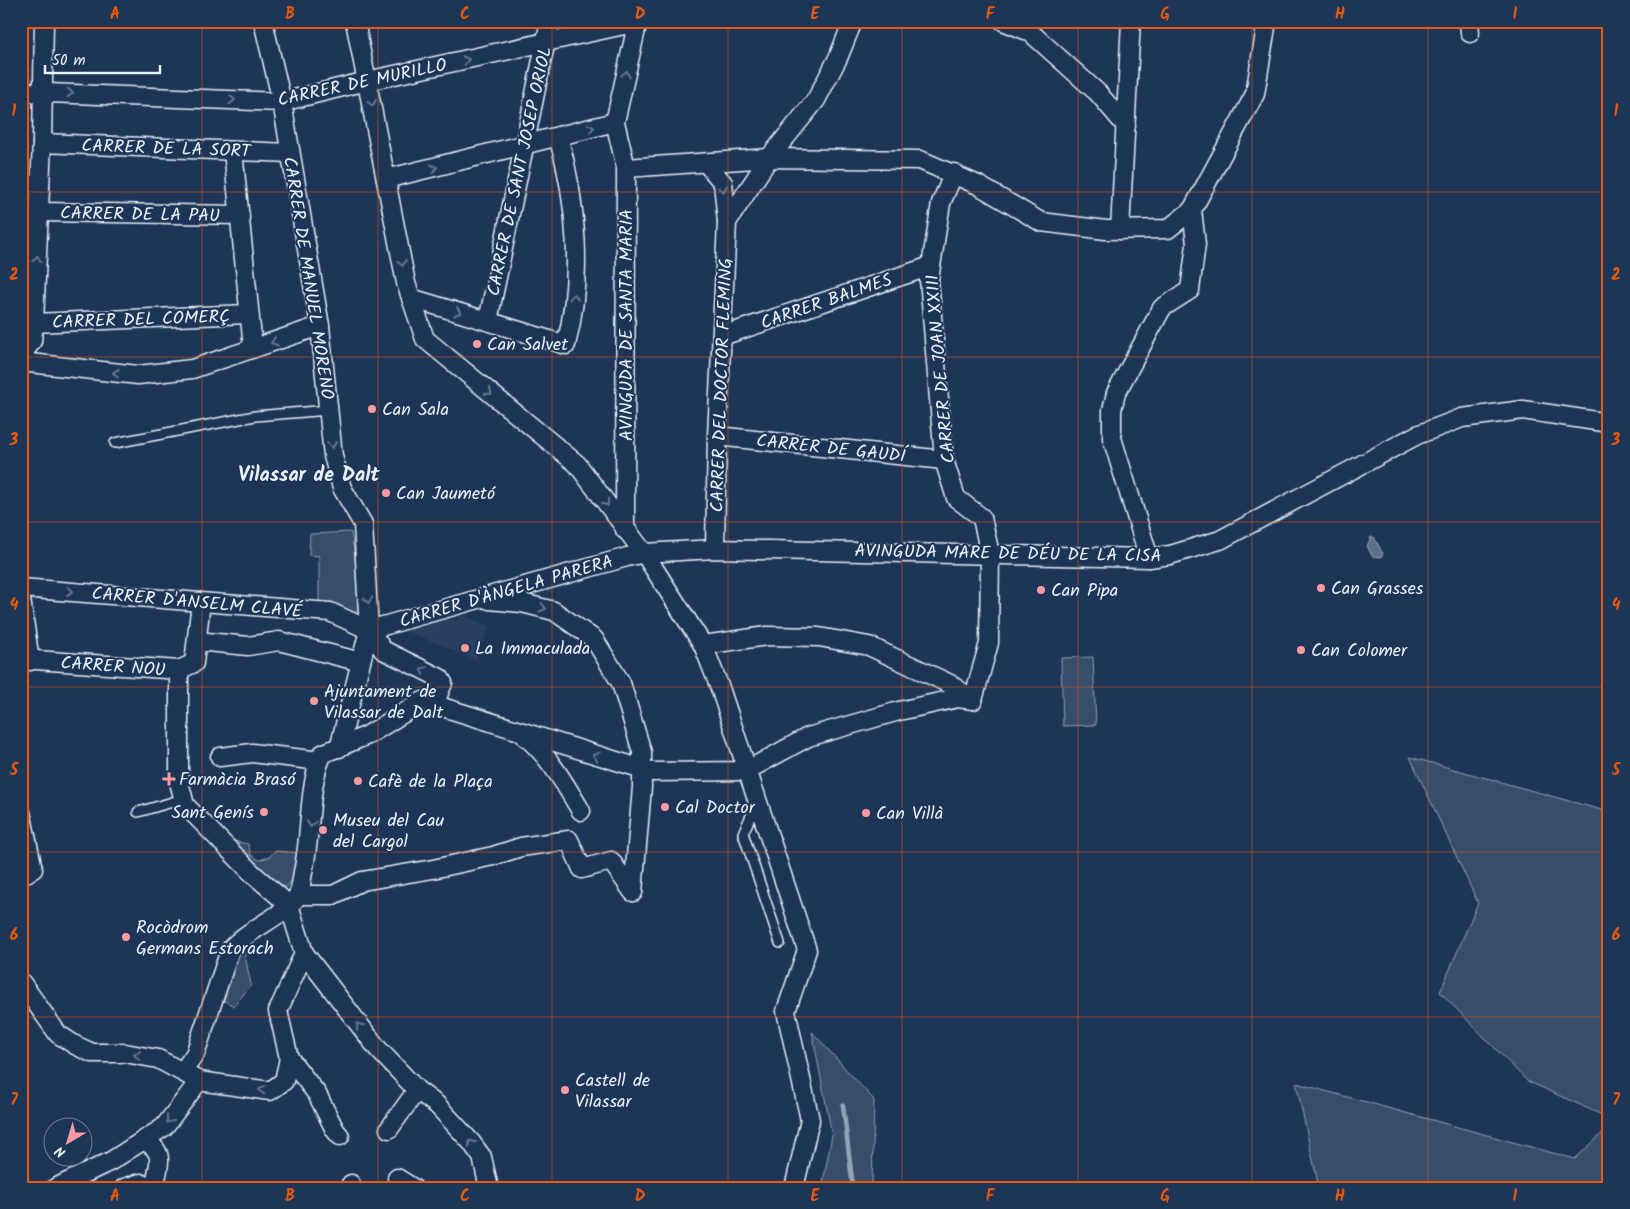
<svg xmlns="http://www.w3.org/2000/svg" width="1630" height="1209" viewBox="0 0 1630 1209" font-family="Kalam,sans-serif">
	<style>
		.built { fill: #2a4162 }
		.green { fill: #374d6c; stroke: #909fb2 }
		.water { fill: #5d7089; stroke: #95a4b5 }
		.lines { fill: none; stroke-linecap: round; stroke-linejoin: round }
		.stream { stroke: #95a4b5; stroke-width: 4.5 }
		.lane-casing { stroke: #e8f1f8; stroke-width: 12 }
		.street-casing { stroke: #e8f1f8; stroke-width: 21 }
		.lane { stroke: #1d3557; stroke-width: 9 }
		.street { stroke: #1d3557; stroke-width: 18 }
		.oneway { stroke: #64778f }
		.grid { fill: none; stroke: #e8590c; stroke-width: 1; stroke-opacity: 0.55 }
		.poi-dot { fill: #ff9aa2; stroke: #1d3557; stroke-width: 2 }
		.labels { text-anchor: middle; stroke-width: 4; stroke-linejoin: round; paint-order: stroke }
		.street-label { font-size: 18px; fill: #e8f1f8; stroke: #1d3557 }
		.poi-label { font-size: 18px; fill: #e8f1f8; stroke: #1d3557; text-anchor: start }
		.quarter-label { font-size: 20px; font-weight: bold; fill: #e8f1f8; stroke: #1d3557 }
		.neatline { fill: none; stroke: #e8590c; stroke-width: 2 }
		.grid-label { font-size: 16px; text-anchor: middle; font-weight: bold; fill: #e8590c }
	</style>
	<rect width="100%" height="100%" fill="#1d3557"/>
	<filter id="ink" filterUnits="userSpaceOnUse"><feTurbulence type="fractalNoise" baseFrequency=".02" numOctaves="2"/><feDisplacementMap in="SourceGraphic" scale="10" xChannelSelector="R" yChannelSelector="G"/><feConvolveMatrix kernelMatrix="1 2 1 2 8 2 1 2 1" color-interpolation-filters="sRGB"/></filter>
	<g filter="url(#ink)">
		<polygon class="built" points="462,615 490,626 476,660 404,630 406,622 425,629 429,619 457,620"/>
		<g class="green">
			<polygon points="351,532 363,607 353,614 319,606 319,556 309,555 310,534"/>
			<polygon points="1093,657 1096,725 1063,726 1061,658"/>
			<polygon points="1410,757 1609,812 1609,1118 1527,1081 1440,992 1478,903"/>
			<polygon points="234,841 248,844 251,855 259,860 269,857 275,851 302,853 294,876 282,894 232,848"/>
			<polygon points="243,946 251,985 234,1006 217,997 236,953"/>
			<polygon points="812,1032 874,1100 872,1188 822,1188 832,1135"/>
			<polygon points="1296,1083 1575,1159 1609,1127 1609,1188 1319,1188"/>
		</g>
		<polygon class="water" points="1371,537 1374,537 1383,554 1381,557 1372,556 1367,546"/>
		<g class="lines">
			<polyline class="stream" points="843,1105 853,1188"/>
			<g class="lane-casing">
				<g id="lane">
					<polyline points="115,443 255,416 329,410"/>
					<polyline points="757,803 743,833 780,943"/>
					<polyline points="138,812 183,799"/>
				</g>
			</g>
			<g class="street-casing">
				<g id="street">
					<polyline points="263,21 282,102 320,326 333,456 342,488 363,524 369,630 339,748"/>
					<polyline points="355,21 406,283 425,339 577,464 644,553 703,645 720,688 807,950 786,1011 810,1120 794,1188"/>
					<polyline points="1003,21 1030,32 1098,93 1126,126"/>
					<polyline points="1469,21 1470,33"/>
					<polyline points="21,92 282,102 367,81 638,22"/>
					<polyline points="42,143 290,153"/>
					<polyline points="233,151 253,348"/>
					<polyline points="706,163 723,183 727,222"/>
					<polyline points="626,168 769,158 920,160 978,185 1041,222 1106,230 1168,229 1192,210"/>
					<polyline points="954,173 941,203 929,279 944,460 956,498 982,518 990,554 989,643 973,700"/>
					<polyline points="386,179 615,122"/>
					<polyline points="21,184 40,186"/>
					<polyline points="39,212 240,215"/>
					<polyline points="1120,230 1131,21"/>
					<path d="M 411,298 L 566,345 C 583,279 577,201 558,136"/>
					<polyline points="488,321 550,21"/>
					<polyline points="34,323 248,314"/>
					<polyline points="722,336 931,266"/>
					<polyline points="21,356 32,341 34,323 42,143 44,21"/>
					<polyline points="21,362 138,375 192,369 320,326"/>
					<polyline points="717,436 944,460"/>
					<polyline points="625,530 626,168 615,122 638,21"/>
					<polyline points="715,549 717,436 727,222 769,158 816,100 838,58 853,21"/>
					<polyline points="1149,558 1112,438 1112,410 1116,393 1162,308 1190,290 1196,244 1192,210 1255,94 1267,21"/>
					<polyline points="21,588 330,612 369,630"/>
					<polyline points="21,599 30,661"/>
					<polyline points="489,600 522,603 554,611 594,639 621,683 642,752 642,787 633,892"/>
					<polyline points="369,630 627,557 644,553 715,549 1149,558 1170,555 1220,540 1417,435 1462,418 1523,410 1609,423"/>
					<polyline points="369,630 383,650 440,678 443,683 434,705"/>
					<polyline points="197,641 248,646 279,641 361,662"/>
					<polyline points="703,645 767,636 819,637 869,646 950,684 973,700"/>
					<polyline points="21,659 179,670 194,663 201,602"/>
					<polyline points="179,670 179,782 185,805 252,873 289,905"/>
					<path d="M 525,736 C 549,756 565,784 581,811"/>
					<polyline points="220,757 252,753 320,761"/>
					<polyline points="21,812 33,869 21,876"/>
					<polyline points="298,895 333,895 362,881 433,869 493,856 521,847 569,840 582,869 611,861 633,892"/>
					<polyline points="289,905 304,953 378,1049 417,1090 437,1105 471,1142 482,1157 489,1188"/>
					<polyline points="304,953 278,1011 289,1058 317,1094 335,1130 340,1136"/>
					<polyline points="21,982 58,1034 75,1045 92,1053 125,1053 158,1059 199,1081 270,1091 284,1081 289,1058"/>
					<path d="M 183,1071 L 195,1054 L 230,950 C 246,929 289,914 298,895 C 301,888 302,879 303,872 C 312,833 307,791 322,754 L 368,735 L 423,701 L 652,772 L 746,771 L 808,737 L 899,711 L 958,698 L 973,700"/>
					<polyline points="389,1129 417,1090"/>
					<path d="M 144,1141 C 167,1151 158,1168 154,1188"/>
					<polyline points="397,1178 413,1188"/>
					<polyline points="55,1188 111,1161 164,1127 199,1081"/>
					<polyline points="124,1188 140,1183 149,1188"/>
					<polyline points="349,1188 351,1184"/>
				</g>
			</g>
			<use href="#lane" class="lane"/>
			<use href="#street" class="street"/>
		</g>
		<defs><path id="oneway-chevron" d="M-2-3.5L2.5 0L-2 3.5" fill="none" stroke-width="1.6" stroke-linecap="round" stroke-linejoin="round" transform="scale(1.25)"/></defs>
		<g class="oneway">
			<use href="#oneway-chevron" transform="translate(466 60) rotate(-12)"/>
			<use href="#oneway-chevron" transform="translate(626 74) rotate(-77)"/>
			<use href="#oneway-chevron" transform="translate(70 93) rotate(2)"/>
			<use href="#oneway-chevron" transform="translate(232 100) rotate(2)"/>
			<use href="#oneway-chevron" transform="translate(372 103) rotate(79)"/>
			<use href="#oneway-chevron" transform="translate(591 128) rotate(-14)"/>
			<use href="#oneway-chevron" transform="translate(434 168) rotate(-14)"/>
			<use href="#oneway-chevron" transform="translate(723 189) rotate(79)"/>
			<use href="#oneway-chevron" transform="translate(37 259) rotate(-87)"/>
			<use href="#oneway-chevron" transform="translate(402 263) rotate(79)"/>
			<use href="#oneway-chevron" transform="translate(574 297) rotate(-88)"/>
			<use href="#oneway-chevron" transform="translate(458 312) rotate(17)"/>
			<use href="#oneway-chevron" transform="translate(274 342) rotate(162)"/>
			<use href="#oneway-chevron" transform="translate(116 373) rotate(-174)"/>
			<use href="#oneway-chevron" transform="translate(489 392) rotate(39)"/>
			<use href="#oneway-chevron" transform="translate(332 445) rotate(84)"/>
			<use href="#oneway-chevron" transform="translate(606 503) rotate(54)"/>
			<use href="#oneway-chevron" transform="translate(70 591) rotate(5)"/>
			<use href="#oneway-chevron" transform="translate(368 600) rotate(87)"/>
			<use href="#oneway-chevron" transform="translate(543 608) rotate(15)"/>
			<use href="#oneway-chevron" transform="translate(423 670) rotate(-154)"/>
			<use href="#oneway-chevron" transform="translate(596 756) rotate(-162)"/>
			<use href="#oneway-chevron" transform="translate(311 824) rotate(94)"/>
			<use href="#oneway-chevron" transform="translate(359 1026) rotate(-129)"/>
			<use href="#oneway-chevron" transform="translate(137 1055) rotate(-170)"/>
			<use href="#oneway-chevron" transform="translate(262 1090) rotate(-177)"/>
			<use href="#oneway-chevron" transform="translate(169 1120) rotate(127)"/>
			<use href="#oneway-chevron" transform="translate(471 1143) rotate(-129)"/>
		</g>
	</g>
	<path class="grid" d="M 202,21 L 202,1188M 378,21 L 378,1188M 552,21 L 552,1188M 728,21 L 728,1188M 902,21 L 902,1188M 1078,21 L 1078,1188M 1252,21 L 1252,1188M 1428,21 L 1428,1188M 21,192 L 1609,192M 21,357 L 1609,357M 21,522 L 1609,522M 21,687 L 1609,687M 21,852 L 1609,852M 21,1017 L 1609,1017"/>
	<g class="poi-dot">
		<circle cx="477" cy="344" r="5"/>
		<circle cx="372" cy="409" r="5"/>
		<circle cx="386" cy="493" r="5"/>
		<circle cx="1321" cy="588" r="5"/>
		<circle cx="1041" cy="590" r="5"/>
		<circle cx="465" cy="648" r="5"/>
		<circle cx="1301" cy="650" r="5"/>
		<circle cx="314" cy="701" r="5"/>
		<path d="M166.5 771.5h5v5h5v5h-5v5h-5v-5h-5v-5h5z"/>
		<circle cx="358" cy="781" r="5"/>
		<circle cx="665" cy="807" r="5"/>
		<circle cx="264" cy="812" r="5"/>
		<circle cx="866" cy="813" r="5"/>
		<circle cx="323" cy="830" r="5"/>
		<circle cx="126" cy="937" r="5"/>
		<circle cx="565" cy="1090" r="5"/>
	</g>
	<g class="labels">
		<g class="street-label">
			<text transform="translate(362 82) rotate(-12)" y="6">CARRER DE MURILLO</text>
			<text transform="translate(166 148) rotate(2)" y="6">CARRER DE LA SORT</text>
			<text transform="translate(519 171) rotate(-78)" y="6">CARRER DE SANT JOSEP ORIOL</text>
			<text transform="translate(140 214) rotate(1)" y="6">CARRER DE LA PAU</text>
			<text transform="translate(309 278) rotate(81)" y="6">CARRER DE MANUEL MORENO</text>
			<text transform="translate(826 301) rotate(-19)" y="6">CARRER BALMES</text>
			<text transform="translate(141 319) rotate(-2)" y="6">CARRER DEL COMERÇ</text>
			<text transform="translate(626 325) rotate(-90)" y="6">AVINGUDA DE SANTA MARIA</text>
			<text transform="translate(940 369) rotate(-95)" y="6">CARRER DE JOAN XXIII</text>
			<text transform="translate(721 385) rotate(-88)" y="6">CARRER DEL DOCTOR FLEMING</text>
			<text transform="translate(831 448) rotate(6)" y="6">CARRER DE GAUDÍ</text>
			<text transform="translate(1008 553) rotate(1)" y="6">AVINGUDA MARE DE DÉU DE LA CISA</text>
			<text transform="translate(506 591) rotate(-16)" y="6">CARRER D'ÀNGELA PARERA</text>
			<text transform="translate(197 602) rotate(5)" y="6">CARRER D'ANSELM CLAVÉ</text>
			<text transform="translate(113 666) rotate(4)" y="6">CARRER NOU</text>
		</g>
		<g class="poi-label">
			<text x="487" y="350">Can Salvet</text>
			<text x="382" y="415">Can Sala</text>
			<text x="396" y="499">Can Jaumetó</text>
			<text x="1331" y="594">Can Grasses</text>
			<text x="1051" y="596">Can Pipa</text>
			<text x="475" y="654">La Immaculada</text>
			<text x="1311" y="656">Can Colomer</text>
			<text x="324" y="697">Ajuntament de<tspan x="324" dy="21">Vilassar de Dalt</tspan></text>
			<text x="179" y="785">Farmàcia Brasó</text>
			<text x="368" y="787">Cafè de la Plaça</text>
			<text x="675" y="813">Cal Doctor</text>
			<text x="254" y="818" text-anchor="end">Sant Genís</text>
			<text x="876" y="819">Can Villà</text>
			<text x="333" y="826">Museu del Cau<tspan x="333" dy="21">del Cargol</tspan></text>
			<text x="136" y="933">Rocòdrom<tspan x="136" dy="21">Germans Estorach</tspan></text>
			<text x="575" y="1086">Castell de<tspan x="575" dy="21">Vilassar</tspan></text>
		</g>
		<g class="quarter-label">
			<text x="309" y="481">Vilassar de Dalt</text>
		</g>
	</g>
	<rect width="1630" height="1209" fill="none" stroke="#1d3557" stroke-width="55"/>
	<g transform="translate(68 1142) rotate(218)"><circle r="24" fill="#1d3557" stroke="#6e8097"/>
	<path d="M0-4L9 19L0 12L-9 19Z" fill="#ff9aa2"/>
	<text y="-8" font-size="14" font-weight="bold" text-anchor="middle" fill="#e8f1f8">N</text>
	</g>
	<path d="M45 65v8h115v-8" fill="none" stroke="#e8f1f8" stroke-width="2.5"/>
	<text x="52" y="65" font-size="15" fill="#e8f1f8" stroke="#1d3557" stroke-width="4" paint-order="stroke">50 m</text>
	<rect x="28" y="28" width="1574" height="1154" class="neatline"/>
	<g class="grid-label">
		<text x="115" y="19">A</text>
		<text x="290" y="19">B</text>
		<text x="465" y="19">C</text>
		<text x="640" y="19">D</text>
		<text x="815" y="19">E</text>
		<text x="990" y="19">F</text>
		<text x="1165" y="19">G</text>
		<text x="1340" y="19">H</text>
		<text x="1515" y="19">I</text>
		<text x="14" y="116">1</text>
		<text x="1616" y="116">1</text>
		<text x="14" y="280">2</text>
		<text x="1616" y="280">2</text>
		<text x="14" y="445">3</text>
		<text x="1616" y="445">3</text>
		<text x="14" y="610">4</text>
		<text x="1616" y="610">4</text>
		<text x="14" y="775">5</text>
		<text x="1616" y="775">5</text>
		<text x="14" y="940">6</text>
		<text x="1616" y="940">6</text>
		<text x="14" y="1105">7</text>
		<text x="1616" y="1105">7</text>
		<text x="115" y="1201">A</text>
		<text x="290" y="1201">B</text>
		<text x="465" y="1201">C</text>
		<text x="640" y="1201">D</text>
		<text x="815" y="1201">E</text>
		<text x="990" y="1201">F</text>
		<text x="1165" y="1201">G</text>
		<text x="1340" y="1201">H</text>
		<text x="1515" y="1201">I</text>
	</g>
</svg>
